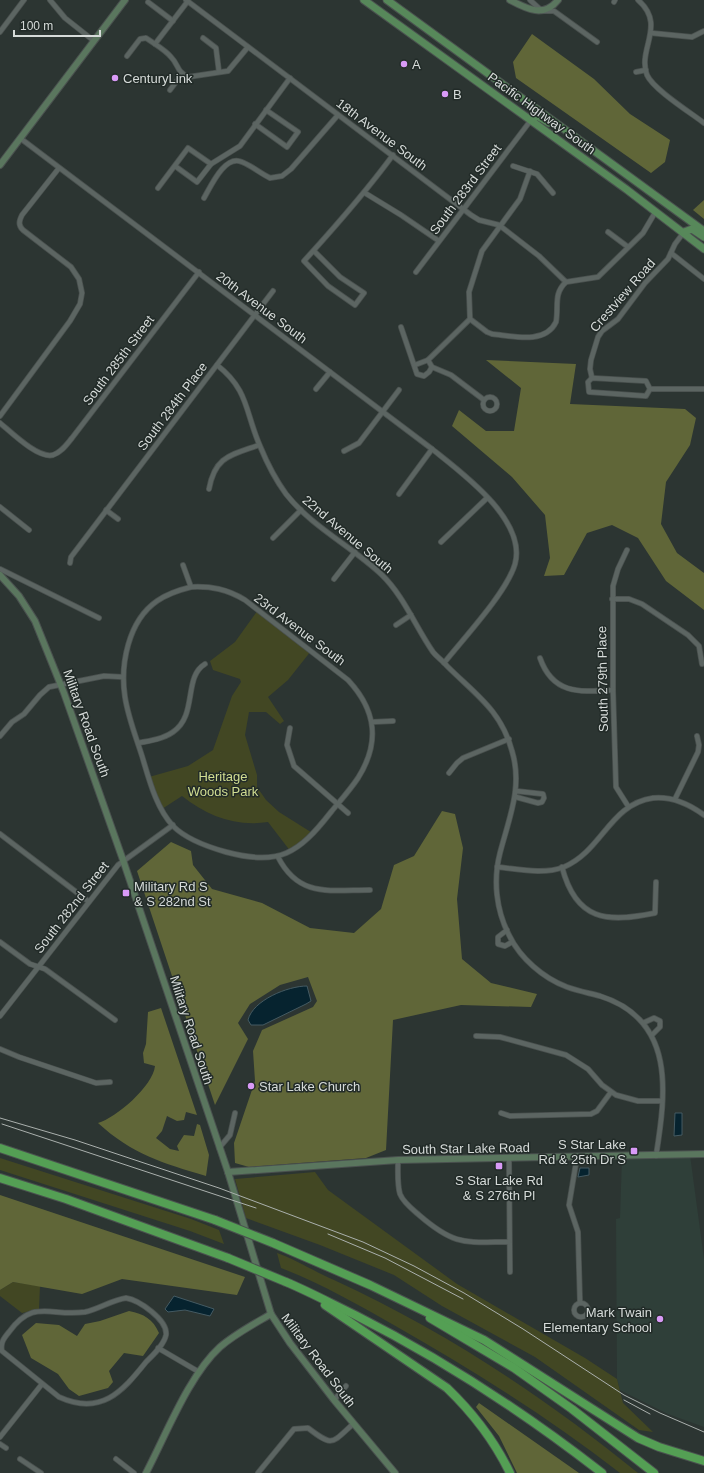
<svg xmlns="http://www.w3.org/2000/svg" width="704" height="1473" viewBox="0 0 704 1473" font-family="Arial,sans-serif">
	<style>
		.built { fill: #2f3f39 }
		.green { fill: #424723 }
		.forest { fill: #606638 }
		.water { fill: #06232f; stroke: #445a62 }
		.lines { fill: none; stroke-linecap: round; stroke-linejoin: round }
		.street-casing { stroke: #4a514f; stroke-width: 6 }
		.secondary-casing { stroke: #4a514f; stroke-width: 8 }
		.primary-casing { stroke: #4a514f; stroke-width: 9 }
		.highway-casing { stroke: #4a514f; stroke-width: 10 }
		.street { stroke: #5c6562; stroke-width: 4.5 }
		.secondary { stroke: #5a765e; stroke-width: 6 }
		.primary { stroke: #57885a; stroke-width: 7 }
		.highway { stroke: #549f54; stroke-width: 8 }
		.tram { stroke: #aab0ad; stroke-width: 1 }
		.highway-bridge-casing { stroke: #4a514f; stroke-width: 10; stroke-linecap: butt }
		.highway-bridge { stroke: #549f54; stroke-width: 8 }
		.poi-dot { fill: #d99af7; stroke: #222b28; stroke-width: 1.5 }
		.labels { text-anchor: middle; stroke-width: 3; stroke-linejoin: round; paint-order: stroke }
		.poi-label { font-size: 13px; fill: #d6dbd9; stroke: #222b28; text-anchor: start }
		.street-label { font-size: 13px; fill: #d6dbd9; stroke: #222b28 }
		.park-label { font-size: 13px; fill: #d1dd91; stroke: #222b28 }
	</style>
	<rect width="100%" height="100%" fill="#2c3532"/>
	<polygon class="built" points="690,1155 704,1259 704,1427 668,1414 620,1390 617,1379 616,1219 620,1218 622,1156"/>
	<g class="green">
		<path d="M 258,610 L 311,651 L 288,680 L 268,697 L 284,721 L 280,724 L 266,712 L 249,712 L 245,735 L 257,775 L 257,787 L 266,800 L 279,812 L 314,834 L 291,852 L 268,822 C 236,827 207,816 182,796 L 162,809 L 149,777 L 188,766 L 213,750 L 232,696 L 241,682 L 240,679 L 213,670 L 210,661 L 235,642 Z"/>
		<polygon points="0,1158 191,1219 219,1230 224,1244 190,1231 0,1170"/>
		<polygon points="315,1172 328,1190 457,1284 585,1358 617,1379 623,1403 653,1432 639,1430 535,1357 442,1306 394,1275 320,1245 246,1218 235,1179"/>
		<path d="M 277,1253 C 295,1259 315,1272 334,1280 C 443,1330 545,1397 638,1473 L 620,1473 C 548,1417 471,1369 392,1324 C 357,1304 320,1283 281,1268 Z"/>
		<polygon points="13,1282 40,1286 39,1309 22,1313 0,1296 0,1290"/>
	</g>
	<g class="forest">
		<polygon points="532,34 594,79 630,114 670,140 665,162 651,173 516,78 513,62"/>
		<polygon points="704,200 704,219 693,210"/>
		<polygon points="486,360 576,364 570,404 685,409 696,418 690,445 666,482 661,524 677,553 704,573 704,610 666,581 638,538 612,525 587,533 564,575 544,576 550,558 545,515 512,477 452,426 459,410 486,431 514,431 521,388"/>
		<polygon points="442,811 455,814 463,848 457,899 462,959 491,983 537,994 531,1007 461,1005 393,1020 386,1150 366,1158 249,1167 235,1163 234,1143 255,1081 253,1051 262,1030 313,1007 317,1001 308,977 280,985 250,1004 238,1023 248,1039 215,1105 137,871 171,842 191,851 193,865 212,889 262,903 310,928 354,933 381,909 394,865 414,856"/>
		<path d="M 161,1008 L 197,1115 L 186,1112 L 184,1120 L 177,1121 L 167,1116 L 162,1131 L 156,1138 L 170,1149 L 179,1151 L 177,1146 L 184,1135 L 194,1136 L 197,1124 L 200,1125 L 209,1155 L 206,1176 C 162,1163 132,1154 98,1123 C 116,1118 153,1086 155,1066 L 144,1063 L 143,1053 L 146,1044 L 148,1012 Z"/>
		<polygon points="0,1195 245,1277 237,1295 122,1279 82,1294 13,1282 0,1290"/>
		<path d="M 129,1311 C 144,1314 153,1319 159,1333 L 143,1356 L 124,1353 L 109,1371 L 113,1382 L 108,1388 L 79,1396 L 69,1389 L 58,1374 L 31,1358 L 22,1335 L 36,1323 L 59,1325 L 77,1336 L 85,1324 L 100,1321 Z"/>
		<polygon points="479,1403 579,1473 517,1473 499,1436 476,1407"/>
	</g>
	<g class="water">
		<path d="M 307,986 L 311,1001 L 306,1004 L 263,1025 L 251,1025 L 248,1020 C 253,1000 288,986 307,986 Z"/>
		<polygon points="675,1113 682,1113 682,1135 674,1136"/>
		<polygon points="580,1168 589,1168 589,1175 578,1177"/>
		<polygon points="174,1296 214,1309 210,1316 185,1310 168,1312 165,1309"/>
	</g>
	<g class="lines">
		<g class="street-casing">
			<g id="street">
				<polyline points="50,0 65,18 94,41"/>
				<polyline points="186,0 471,215 479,220 499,225 539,256 566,282"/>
				<polyline points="530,0 542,11 554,11 597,42"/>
				<path d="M 638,0 C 667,25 637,49 647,75 C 653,89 691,113 704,123"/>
				<path d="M 188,1 L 155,44 C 161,48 167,52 171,57 C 179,65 176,71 188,77 L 228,71 L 248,47"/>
				<polyline points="148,2 173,21"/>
				<polyline points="614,2 615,0"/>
				<polyline points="0,32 24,0"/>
				<polyline points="651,33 692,37 704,31"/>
				<polyline points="203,38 216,48 219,72"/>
				<polyline points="127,56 140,39 146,38 155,44"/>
				<polyline points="636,72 646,70"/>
				<polyline points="170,90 182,74"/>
				<polyline points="255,124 287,147 298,132 266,110"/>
				<path d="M 20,138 L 432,449 C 462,473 527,520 515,564 C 507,592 463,639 444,663"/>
				<polyline points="175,166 197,182 211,164"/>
				<polyline points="513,166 537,174 553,193"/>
				<polyline points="158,188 188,148 211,164 240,146 290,78"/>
				<polyline points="365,193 401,215 439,241"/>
				<path d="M 204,198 C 211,186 225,154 242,162 C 252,166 260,173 270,178 L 282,176 L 291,169 L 338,115"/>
				<polyline points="608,232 628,247"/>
				<path d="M 314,251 L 340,277 L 364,293 L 355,305 L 328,286 L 304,261 C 335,227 365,193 393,155"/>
				<polyline points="671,253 704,279"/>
				<polyline points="416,272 531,120"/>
				<path d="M 470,319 L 487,332 L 492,334 C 512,336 545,345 556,322 C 559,306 553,294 566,282 L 598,277 L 643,233 L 656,211"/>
				<polyline points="401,327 417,374 424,376 429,372 432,367"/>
				<polyline points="428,360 432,367 451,375 484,400"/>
				<path d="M 217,365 C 249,390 245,412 260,446 C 267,463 275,479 286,494 C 311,526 351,546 381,574 C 404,596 415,626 433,652 C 437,657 443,661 447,666 C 475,694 501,710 512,751 C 523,787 509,818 500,853 C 493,880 496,910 509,935 C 520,958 543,978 567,987 C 578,991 589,993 600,996 C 676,1020 666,1093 656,1156"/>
				<polyline points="415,365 428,360 470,319 469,292 482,251 520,199 530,171"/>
				<polyline points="592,378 590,369 591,360 598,337 602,331 618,319 645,283 668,259 675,244 684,232"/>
				<polygon points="592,378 646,381 650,389 646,396 589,392 588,382"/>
				<polyline points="316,389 330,372"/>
				<polyline points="650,389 704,389"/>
				<circle cx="490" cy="404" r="7"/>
				<path d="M 0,416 L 70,321 L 80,304 L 82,293 L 79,279 L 71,267 L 23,230 C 18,225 19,221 22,215 L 59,168"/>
				<path d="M 0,423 C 11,432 38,459 53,455 C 62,452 67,444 72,438 L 199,272"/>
				<polyline points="344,451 359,443 399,390"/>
				<path d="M 209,489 C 215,456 231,455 259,445"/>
				<polyline points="399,494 432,449"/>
				<polyline points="0,507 29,530"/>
				<polyline points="106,510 118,519"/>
				<polyline points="273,538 301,510"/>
				<polyline points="441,542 487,498"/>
				<polyline points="627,550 618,569 613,586 613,690 616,787 628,806"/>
				<polyline points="70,563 71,557 273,291"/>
				<polyline points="183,565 191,587"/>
				<polyline points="0,569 99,618"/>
				<polyline points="334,579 355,552"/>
				<path d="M 191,587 C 211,586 227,589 245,600 L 348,680 C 377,711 380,743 358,778 C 350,790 340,801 331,812 C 298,854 280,866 226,852 C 208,847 186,839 173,826 C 156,808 149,779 142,756 C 136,737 128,717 125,697 C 120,665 128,621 157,601 C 167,594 179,590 191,587 Z"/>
				<polyline points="612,599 629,599 642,604 688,635 699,646 702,664"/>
				<polyline points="396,625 411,615"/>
				<path d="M 540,658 C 553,695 580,692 613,690"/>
				<polyline points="372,722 393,721"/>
				<polyline points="290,728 287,745 294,766 348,813"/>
				<polyline points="0,736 12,722 24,714 40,695 49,687 104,676 123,677"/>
				<path d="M 138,743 C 150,741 163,739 173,732 C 198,715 183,677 205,664"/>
				<polyline points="449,773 457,763 463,758 509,739"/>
				<polyline points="516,797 538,803 542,802 544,798 543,794 516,791"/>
				<polyline points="675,799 698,752 699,745 697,736"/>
				<polyline points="0,834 88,901"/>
				<path d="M 278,857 C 299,898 330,890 370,890"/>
				<path d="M 497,867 C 518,869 543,875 564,867 C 602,851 610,804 653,798 C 673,796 689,804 704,815"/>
				<path d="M 562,867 C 576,921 607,923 655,913 L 656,882"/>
				<polyline points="507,930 498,937 498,944 505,946 512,942"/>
				<polyline points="0,942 30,964 45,969 115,1020"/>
				<polyline points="0,1016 118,865 173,825"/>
				<polyline points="643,1023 654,1018 660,1021 660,1027 652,1035"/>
				<polyline points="476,1036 500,1037 566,1055 588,1069 602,1085 616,1095 638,1101 661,1101"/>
				<polyline points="0,1049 19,1057 96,1083 110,1082"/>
				<polyline points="501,1113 510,1116 591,1114 597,1111 611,1092"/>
				<polyline points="219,1148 230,1135 235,1113"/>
				<polyline points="509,1157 510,1272"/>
				<polyline points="577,1157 569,1205 578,1232 580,1302"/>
				<path d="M 398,1160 C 398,1171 397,1184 400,1194 C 403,1202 412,1209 419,1215 C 455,1246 464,1242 509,1242"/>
				<path d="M 126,1298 C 139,1300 168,1320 166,1335 C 164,1345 153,1355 146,1362 C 122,1392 101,1416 59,1397 L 2,1351 C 0,1343 4,1338 9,1332 C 34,1298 50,1317 85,1312 C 99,1309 112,1300 126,1298 Z"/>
				<circle cx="581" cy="1310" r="7"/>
				<polyline points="158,1348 199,1372"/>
				<polyline points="334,1400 346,1386"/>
				<polyline points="0,1437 42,1384"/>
				<polyline points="0,1444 6,1448"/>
				<polyline points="20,1459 41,1473"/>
				<polyline points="116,1459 134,1473"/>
				<path d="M 258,1473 L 294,1429 L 308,1428 C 333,1447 331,1444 353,1424"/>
			</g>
		</g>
		<g class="secondary-casing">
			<g id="secondary">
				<path d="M 510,0 C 527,9 544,18 558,0"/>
				<polyline points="0,165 125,0"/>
				<polyline points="0,575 19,596 35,621 64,693 123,860 228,1172 271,1314 290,1343 334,1400 395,1473"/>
				<polyline points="228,1172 398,1160 704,1154"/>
				<path d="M 146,1473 C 166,1435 189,1375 220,1347 C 235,1334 254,1324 271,1314"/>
			</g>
		</g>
		<g class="primary-casing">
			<g id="primary">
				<polyline points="364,0 626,189 704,249"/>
				<polyline points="387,0 704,231"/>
				<polyline points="531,120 537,116 549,123"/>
				<polyline points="684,232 692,229 704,237"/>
			</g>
		</g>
		<g class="highway-casing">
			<g id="highway">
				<polyline points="0,1148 215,1220"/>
				<polyline points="0,1178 66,1199 228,1258"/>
				<polyline points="273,1243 370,1285 484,1340 638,1438 659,1447 704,1461"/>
				<path d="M 286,1282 C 310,1292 332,1304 355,1315 C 442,1359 525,1413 602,1473"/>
				<path d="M 325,1305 L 447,1388 C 473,1413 494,1440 510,1473"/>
				<polyline points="430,1318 514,1368 572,1409 654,1473"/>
			</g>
		</g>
		<use href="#street" class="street"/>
		<use href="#secondary" class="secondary"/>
		<use href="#primary" class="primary"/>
		<use href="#highway" class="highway"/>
		<g class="tram">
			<polyline points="0,1118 75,1140 219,1188 363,1242 414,1266 464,1293 523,1329 624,1395 660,1413 704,1432"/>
			<polyline points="2,1124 256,1208"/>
			<polyline points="328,1234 385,1258 463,1299"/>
			<polyline points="624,1400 650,1414"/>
		</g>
		<g class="highway-bridge-casing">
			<g id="highway-bridge">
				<polyline points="215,1220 273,1243"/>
				<polyline points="228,1258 286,1282"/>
			</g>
		</g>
		<use href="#highway-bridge" class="highway-bridge"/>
	</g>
	<g class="poi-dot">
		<circle cx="404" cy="64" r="4"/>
		<circle cx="115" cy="78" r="4"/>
		<circle cx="445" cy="94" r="4"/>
		<rect x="122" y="889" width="8" height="8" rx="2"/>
		<circle cx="251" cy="1086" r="4"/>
		<rect x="630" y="1147" width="8" height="8" rx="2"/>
		<rect x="495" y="1162" width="8" height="8" rx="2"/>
		<circle cx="660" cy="1319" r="4"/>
	</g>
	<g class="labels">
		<g class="poi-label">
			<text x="412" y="69">A</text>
			<text x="123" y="83">CenturyLink</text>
			<text x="453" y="99">B</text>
			<text x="134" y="891">Military Rd S<tspan x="134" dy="15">&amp; S 282nd St</tspan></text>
			<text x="259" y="1091">Star Lake Church</text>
			<text x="626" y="1149" text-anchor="end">S Star Lake<tspan x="626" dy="15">Rd &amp; 25th Dr S</tspan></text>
			<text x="499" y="1185" text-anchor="middle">S Star Lake Rd<tspan x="499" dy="15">&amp; S 276th Pl</tspan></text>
			<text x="652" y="1317" text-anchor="end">Mark Twain<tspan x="652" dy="15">Elementary School</tspan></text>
		</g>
		<g class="street-label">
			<text transform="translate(542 113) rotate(36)" y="5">Pacific Highway South</text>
			<text transform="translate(382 134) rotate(37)" y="5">18th Avenue South</text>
			<text transform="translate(465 189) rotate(-53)" y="5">South 283rd Street</text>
			<text transform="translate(622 295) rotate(-49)" y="5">Crestview Road</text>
			<text transform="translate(262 307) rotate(37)" y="5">20th Avenue South</text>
			<text transform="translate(118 360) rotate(-53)" y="5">South 285th Street</text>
			<text transform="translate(172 406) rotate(-53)" y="5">South 284th Place</text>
			<text transform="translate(348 534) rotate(40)" y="5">22nd Avenue South</text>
			<text transform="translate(300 629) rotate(37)" y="5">23rd Avenue South</text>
			<text transform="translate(602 679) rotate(-91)" y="5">South 279th Place</text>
			<text transform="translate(87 723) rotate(70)" y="5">Military Road South</text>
			<text transform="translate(71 907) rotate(-52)" y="5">South 282nd Street</text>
			<text transform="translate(192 1030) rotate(72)" y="5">Military Road South</text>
			<text transform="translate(466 1148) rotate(-1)" y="5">South Star Lake Road</text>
			<text transform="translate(319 1360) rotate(53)" y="5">Military Road South</text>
		</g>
		<g class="park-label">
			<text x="223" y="781">Heritage<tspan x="223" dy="15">Woods Park</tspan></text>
		</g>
	</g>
	<path d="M14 30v6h86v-6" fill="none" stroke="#d6dbd9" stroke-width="2"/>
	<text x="20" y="30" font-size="12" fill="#d6dbd9" stroke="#222b28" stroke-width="3" paint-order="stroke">100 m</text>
</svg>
